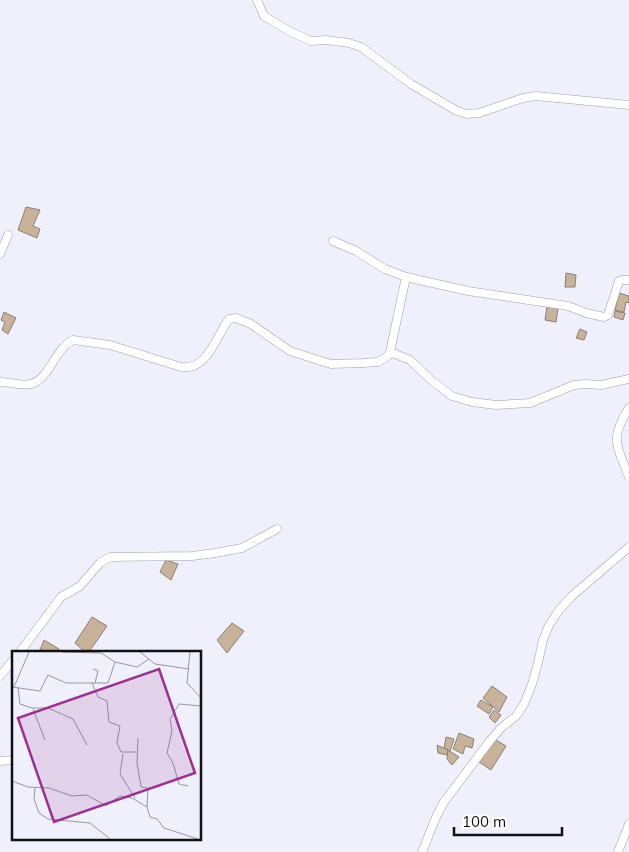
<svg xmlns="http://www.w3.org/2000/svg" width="629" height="852" viewBox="0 0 629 852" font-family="Mulish,sans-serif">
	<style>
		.building { fill: #c8b299; stroke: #88817a }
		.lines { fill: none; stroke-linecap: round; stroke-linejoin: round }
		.street-casing { stroke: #9fa0aa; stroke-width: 9 }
		.street { stroke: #fff; stroke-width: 8 }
		.inset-road { fill: none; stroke: #96979f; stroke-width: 1 }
		.view { fill: #9c3192; fill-opacity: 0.15; stroke: #9c3192; stroke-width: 2.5 }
		.inset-edge { fill: none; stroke: #101114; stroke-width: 2.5 }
	</style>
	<rect width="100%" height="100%" fill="#eff0fb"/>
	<g class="building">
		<polygon points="26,207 40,210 33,226 40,229 37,238 18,230"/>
		<polygon points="566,273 576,275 575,287 565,287"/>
		<polygon points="619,293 629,296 629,303 626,302 624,312 615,310"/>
		<polygon points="547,306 558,308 556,322 545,320"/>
		<polygon points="615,311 625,313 623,320 614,317"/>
		<polygon points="4,312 16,318 8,334 2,330 5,322 1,320"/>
		<polygon points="580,329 587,332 584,340 576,338"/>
		<polygon points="166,560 178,564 171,580 160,572"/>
		<polygon points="92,617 107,626 89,652 85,652 75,643"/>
		<polygon points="232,623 244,631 227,653 217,640"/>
		<polygon points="44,640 59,649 58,652 39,652"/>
		<polygon points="492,686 507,697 499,712 483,698"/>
		<polygon points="481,700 493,707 489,714 477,706"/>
		<polygon points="494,710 501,715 495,723 489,717"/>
		<polygon points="459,733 474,739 472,748 465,746 463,754 453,749"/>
		<polygon points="446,737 454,739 450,751 444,748"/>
		<polygon points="494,739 506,746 491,770 479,762"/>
		<polygon points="437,745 448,750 447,755 438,753"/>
		<polygon points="448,750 459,757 452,765 447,759"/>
	</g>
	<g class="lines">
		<g class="street-casing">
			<g id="street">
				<polyline points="257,0 264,16 291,32 311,41 326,40 349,43 361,47 411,84 457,111 467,114 479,113 523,98 536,96 629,105"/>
				<polyline points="333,241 356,251 385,269 406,277 468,291 568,306 586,313 604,317 608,315 619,281 621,280 629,280"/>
				<polyline points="0,254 8,235"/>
				<polyline points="390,352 410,360 431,380 452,396 472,402 496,405 530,403 574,385 586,384 601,385 629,379"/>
				<path d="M 0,382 C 9,382 22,386 31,384 C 50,379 55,348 73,340 L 110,345 L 181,367 C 208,371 216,336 229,319 L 236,318 L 251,324 L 290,351 L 321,361 L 331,364 L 363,363 L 378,362 L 388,356 L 390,352 L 406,277"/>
				<path d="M 629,408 C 609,439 617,446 629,477"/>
				<polyline points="20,652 61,597 80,586 100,563 110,557 192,556 215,553 242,548 277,529"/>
				<polyline points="0,676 14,659"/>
				<polyline points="0,761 14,760"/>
				<polyline points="422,852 437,815 444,802 489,742 501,728 516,716 524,704 532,684 538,663 543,640 549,625 560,609 572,596 629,547"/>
				<polyline points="618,852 629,824"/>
			</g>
		</g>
		<use href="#street" class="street"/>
	</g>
	<g transform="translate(12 651)">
		<rect width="189" height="189" fill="#eff0fb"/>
		<path class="inset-road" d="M 50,1 L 89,2 L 103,11M 128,1 L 143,13 L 177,18M 178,1 L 175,32 L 189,47M 81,18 L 86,20 L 83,32M 80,32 L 86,46 L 95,50 L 97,71 L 108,75 L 105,92 L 109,101 L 124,101M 0,36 L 28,40 L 36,24 L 54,32 L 96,32 L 103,11 L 125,16 L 137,8M 2,36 L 17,1M 6,37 L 8,53 L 20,57 L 36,57 L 61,68 L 75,94M 21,58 L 33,89M 126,87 L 125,112 L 129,136 L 136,137 L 135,156M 111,103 L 108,123 L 123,147M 0,130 L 16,136 L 37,137 L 60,145 L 75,144 L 94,155 L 108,145 L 120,147 L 135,156 L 138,166 L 145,168 L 152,177 L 186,188M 176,135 L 167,133 L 161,112 L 155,102 L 160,80 L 158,68 L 167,53 L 189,55M 23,137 L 22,148 L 27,162 L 36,168 L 78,172 L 98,188"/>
		<path class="view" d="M 147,18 L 183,122 L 42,171 L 6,67 Z"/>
		<rect width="189" height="189" class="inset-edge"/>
	</g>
	<path d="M454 827v8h108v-8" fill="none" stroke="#101114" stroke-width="2.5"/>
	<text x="462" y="827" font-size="15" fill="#101114" stroke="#fefefe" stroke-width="4" paint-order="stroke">100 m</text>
</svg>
